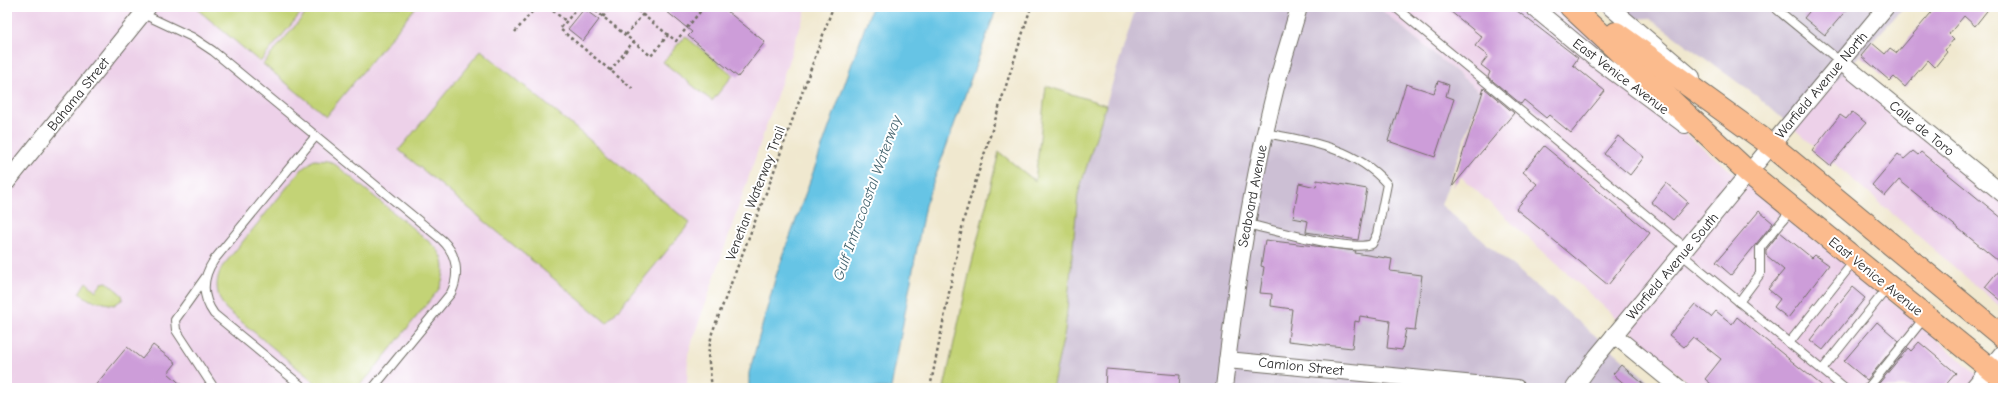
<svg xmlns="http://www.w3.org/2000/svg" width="2010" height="395" viewBox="0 0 2010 395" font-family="'Comic Neue',sans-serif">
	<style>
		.built { fill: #edd1e9 }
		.industrial { fill: #ccbfd4 }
		.green { fill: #c3d376; stroke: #777f50 }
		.water { fill: #66c4e5; stroke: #487888 }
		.building { fill: #cd9dd9 }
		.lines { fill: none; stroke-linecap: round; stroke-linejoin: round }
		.lane-casing { stroke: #706d64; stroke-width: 10 }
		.street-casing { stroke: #706d64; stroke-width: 18 }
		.primary-casing { stroke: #706d64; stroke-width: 24 }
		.path { stroke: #706d64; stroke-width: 2.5; stroke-dasharray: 3 3; stroke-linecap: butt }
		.lane { stroke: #fff; stroke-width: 8 }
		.street { stroke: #fff; stroke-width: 16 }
		.primary { stroke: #fbbb8d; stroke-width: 22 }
		.labels { text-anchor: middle; stroke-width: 4; stroke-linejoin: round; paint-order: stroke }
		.street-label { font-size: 14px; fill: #2b2b2b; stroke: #fff }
		.water-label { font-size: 15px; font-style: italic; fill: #40616c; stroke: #fff }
	</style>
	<rect width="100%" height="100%" fill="#fff"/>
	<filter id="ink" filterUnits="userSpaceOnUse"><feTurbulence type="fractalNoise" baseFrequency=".025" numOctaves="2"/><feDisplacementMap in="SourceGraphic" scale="8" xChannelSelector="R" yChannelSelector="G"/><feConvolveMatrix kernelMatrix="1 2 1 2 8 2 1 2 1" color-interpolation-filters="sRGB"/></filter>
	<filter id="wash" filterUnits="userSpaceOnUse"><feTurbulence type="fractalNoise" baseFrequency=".012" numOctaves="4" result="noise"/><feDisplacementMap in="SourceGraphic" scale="16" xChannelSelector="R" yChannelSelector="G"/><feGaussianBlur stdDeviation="0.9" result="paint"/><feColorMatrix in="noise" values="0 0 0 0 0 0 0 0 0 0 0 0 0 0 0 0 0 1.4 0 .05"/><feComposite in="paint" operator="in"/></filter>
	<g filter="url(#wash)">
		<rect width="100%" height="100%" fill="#f0e8cf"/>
		<g class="built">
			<polygon points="7,7 148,7 7,185"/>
			<polygon points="156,7 807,7 688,354 687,388 7,388 7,195"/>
			<polygon points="1378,7 1559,7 1601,46 1604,68 1905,312 1993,388 1693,388 1458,174 1481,93"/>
			<polygon points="1848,69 2003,195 2003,309 1793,128"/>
		</g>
		<g class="industrial">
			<polygon points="1136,7 1378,7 1481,93 1441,205 1657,388 1052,388 1065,331 1078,194"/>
			<polygon points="1599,7 1904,7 1793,128 1758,97 1649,18 1616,20"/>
		</g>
		<g class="green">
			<polygon points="200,7 306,7 260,62 198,10"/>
			<polygon points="311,7 416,7 326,116 263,64"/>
			<polygon points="685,36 733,75 712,101 663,62"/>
			<polygon points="481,50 690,223 607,323 399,150"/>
			<polygon points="1046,86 1106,105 1078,194 1065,331 1052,388 944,388 970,270 999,152 1035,181"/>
			<path d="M 314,160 L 329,161 L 336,165 L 433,245 C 447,258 446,273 439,289 L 367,378 L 356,388 L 322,388 L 318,385 L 226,309 C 216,296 214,282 222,267 L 302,169 Z"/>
			<polygon points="86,282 96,291 102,283 107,282 122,295 123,299 114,305 90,300 79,293"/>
		</g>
		<polygon class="water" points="872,7 997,7 925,205 891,388 749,388 749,373 776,276"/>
		<g id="blocks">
			<g class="building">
				<polygon points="661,7 722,7 765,42 738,77 688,36 692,32"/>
				<polygon points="1445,7 1512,7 1578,58 1573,65 1605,91 1571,133 1549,115 1546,118 1524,100 1521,104 1488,77 1490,72 1481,65 1488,56 1475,46 1482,37"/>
				<polygon points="1813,7 1849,7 1825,35 1804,18"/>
				<polygon points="1936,7 1990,7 1975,26 1964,16 1949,34 1954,39 1945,50 1947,52 1935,67 1928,60 1905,87 1894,77 1890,81 1861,56 1872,43 1885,54 1890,48 1897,53"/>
				<polygon points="584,9 599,20 583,41 568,29"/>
				<polygon points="1438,81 1449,85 1446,96 1454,99 1435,157 1388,141 1406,84 1434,93"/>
				<polygon points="1484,88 1514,113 1452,187"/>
				<polygon points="1852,112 1866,123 1830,166 1812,151 1840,115 1846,119"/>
				<polygon points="1618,136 1644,157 1630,175 1604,154"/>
				<polygon points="1544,146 1650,233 1608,285 1516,209 1537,184 1523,172"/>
				<polygon points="1913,151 1918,155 1921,152 2003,219 2003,302 1985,287 2003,265 1899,180 1885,196 1872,185 1898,154 1904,159"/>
				<polygon points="1317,180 1367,189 1358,240 1306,232 1308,221 1293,218 1299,183 1316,187"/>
				<polygon points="1666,183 1688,202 1673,220 1651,202"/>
				<polygon points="1759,211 1773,223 1731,275 1716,262"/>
				<polygon points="1780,232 1812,258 1815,255 1829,265 1788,318 1774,307 1780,299 1768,289 1784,270 1766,255 1766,250"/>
				<polygon points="1265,240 1356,251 1355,253 1392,259 1390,271 1422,275 1415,330 1406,329 1402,350 1387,348 1390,321 1360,316 1359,322 1355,321 1352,348 1288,341 1292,309 1271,306 1272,294 1260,293 1264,267 1261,266"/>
				<polygon points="1852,287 1865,298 1823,350 1810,340"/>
				<polygon points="1695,304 1711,317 1716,311 1732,324 1737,317 1825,388 1716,388 1705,379 1721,359 1693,337 1684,347 1669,335"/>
				<polygon points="1877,322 1899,341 1867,380 1844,361"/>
				<polygon points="1919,342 1956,373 1943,388 1876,387 1908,348 1911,351"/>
				<polygon points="153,345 176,363 168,373 185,388 93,388 127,347 142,359"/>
				<polygon points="1621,365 1648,388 1629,388 1613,374"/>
				<polygon points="1106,369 1180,375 1179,388 1105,388"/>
			</g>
		</g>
	</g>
	<g filter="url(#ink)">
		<use href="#blocks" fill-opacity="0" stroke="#706d64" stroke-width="1"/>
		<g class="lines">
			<g class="lane-casing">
				<g id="lane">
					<polyline points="1395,7 1686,248"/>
					<polyline points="1774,7 1841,62"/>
					<path d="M 143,14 L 192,37 L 213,51 L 442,240 C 457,254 460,275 451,293 L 373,388"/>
					<path d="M 1247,224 C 1274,230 1349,252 1372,244 L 1377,234 L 1387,184 C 1356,148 1309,141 1265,133"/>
					<polyline points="1681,254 1844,388"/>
					<polyline points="205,278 175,320 176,330 214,388"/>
					<polyline points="1739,302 1760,274 1760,248 1792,209"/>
					<polyline points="1789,343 1855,260"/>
					<polyline points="1822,370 1888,287"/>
					<path d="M 304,388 L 214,314 C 201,296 202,278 214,260 L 315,137"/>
					<polyline points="1868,388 1925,317"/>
				</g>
			</g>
			<g class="street-casing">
				<g id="street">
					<polyline points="1533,7 1593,57 1685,125"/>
					<polyline points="1610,7 1692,77"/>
					<polyline points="1841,62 2003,194"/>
					<polyline points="7,182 148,7"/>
					<polyline points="1614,335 1679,388"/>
					<polyline points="1227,360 1517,388"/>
					<path d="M 1224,388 C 1235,290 1250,191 1274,95 C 1281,65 1291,36 1299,7"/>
					<polyline points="1574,388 1597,356 1886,7"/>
					<polyline points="1973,388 2003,352"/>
				</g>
			</g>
			<g class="primary-casing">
				<g id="primary">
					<polyline points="1571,7 1749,173 2003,379"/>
					<polyline points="1616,33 1771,145 2003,337"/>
				</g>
			</g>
			<g class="path">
				<polyline points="548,7 566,21"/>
				<polyline points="578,7 560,29 633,89"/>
				<polyline points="591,7 651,56 668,35"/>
				<polyline points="633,7 676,41 704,7"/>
				<polyline points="603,17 610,7"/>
				<polyline points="515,32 536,7"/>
				<polyline points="626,35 643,14"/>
				<polyline points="610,71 633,42"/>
				<polyline points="712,388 708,355 712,333 769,185 833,7"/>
				<polyline points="930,388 964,218 1031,7"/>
			</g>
			<use href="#lane" class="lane"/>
			<use href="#street" class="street"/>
			<use href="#primary" class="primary"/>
		</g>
	</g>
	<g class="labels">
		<g class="street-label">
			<text transform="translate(1621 76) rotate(37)" y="5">East Venice Avenue</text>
			<text transform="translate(1821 85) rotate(-50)" y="5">Warfield Avenue North</text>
			<text transform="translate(78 94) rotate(-51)" y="5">Bahama Street</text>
			<text transform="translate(1922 128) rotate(39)" y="5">Calle de Toro</text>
			<text transform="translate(755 193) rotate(-69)" y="5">Venetian Waterway Trail</text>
			<text transform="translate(1252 196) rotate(-79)" y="5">Seaboard Avenue</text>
			<text transform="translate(1672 266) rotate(-50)" y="5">Warfield Avenue South</text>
			<text transform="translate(1876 276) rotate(39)" y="5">East Venice Avenue</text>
			<text transform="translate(1301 366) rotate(6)" y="5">Camion Street</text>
		</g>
		<g class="water-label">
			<text transform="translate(867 198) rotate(-70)" y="5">Gulf Intracoastal Waterway</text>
		</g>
	</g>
	<rect width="2010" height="395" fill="none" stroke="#fff" stroke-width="24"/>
</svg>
